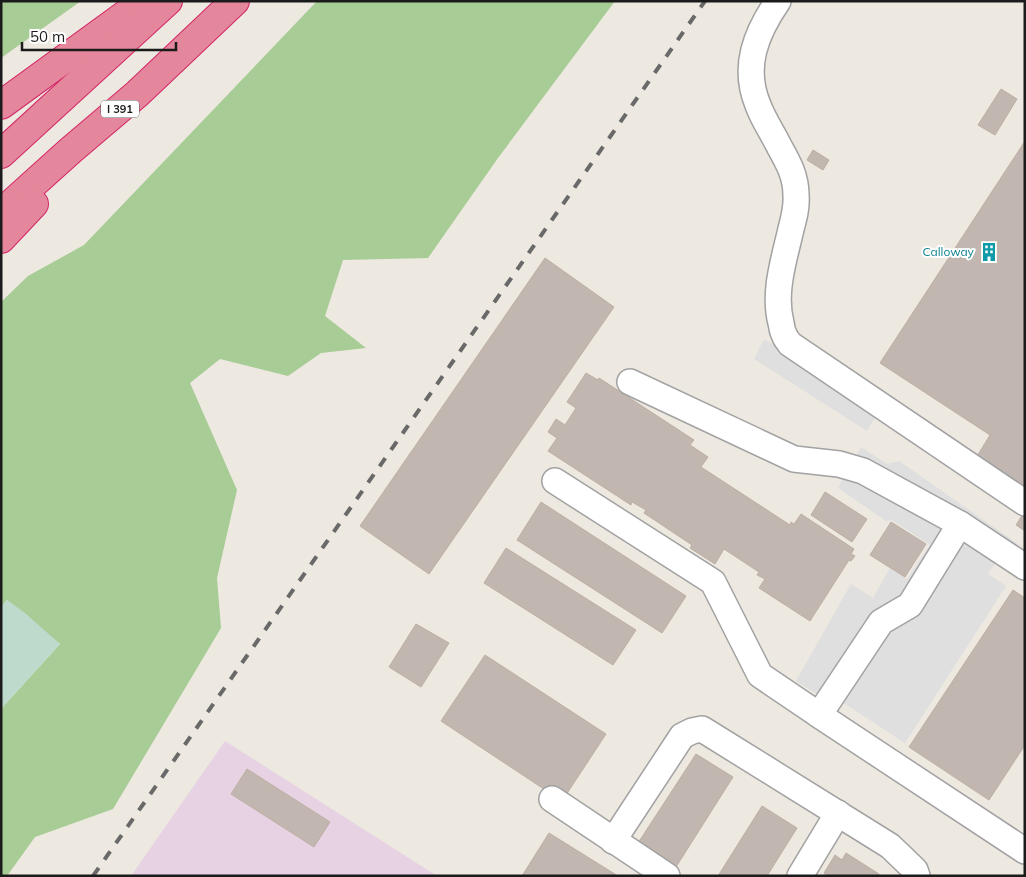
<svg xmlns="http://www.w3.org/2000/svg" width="1026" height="877" viewBox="0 0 1026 877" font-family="Mulish,sans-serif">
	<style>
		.industrial { fill: #e6d2e3 }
		.forest { fill: #a7cc95 }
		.wetland { fill: #bddbcc }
		.parking { fill: #dfdfdf }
		.building { fill: #c1b7b0; stroke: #beaea3 }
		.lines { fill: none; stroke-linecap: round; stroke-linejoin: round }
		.minor-casing { stroke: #a2a2a2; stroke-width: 28 }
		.highway-casing { stroke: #d32566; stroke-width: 30 }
		.minor { stroke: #fff; stroke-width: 25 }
		.highway { stroke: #e5879c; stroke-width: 28 }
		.rail { stroke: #696969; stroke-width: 4; stroke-dasharray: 10 10; stroke-linecap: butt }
		.labels { text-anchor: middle; stroke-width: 4; stroke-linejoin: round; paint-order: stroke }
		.shield { fill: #fff; stroke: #5f5f5f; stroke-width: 1 }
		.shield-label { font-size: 11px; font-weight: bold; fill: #1b1b1b }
		.culture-label { font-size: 12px; fill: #0d838f; stroke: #fff; text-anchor: end }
	</style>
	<rect width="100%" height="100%" fill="#ede8e0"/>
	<polygon class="industrial" points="225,741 437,876 131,876"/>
	<g class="forest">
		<polygon points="1,1 81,1 1,58"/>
		<polygon points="317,1 615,1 498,158 428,258 343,260 325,316 366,348 321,353 288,376 220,359 190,383 237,490 217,578 221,628 113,809 35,837 7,876 1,876 1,709 60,644 7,600 1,607 1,302 28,276 84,245"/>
	</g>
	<polygon class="wetland" points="7,600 25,613 60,644 1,709 1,607"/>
	<g class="parking">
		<polygon points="764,339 878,412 867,431 754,359"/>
		<polygon points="861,447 887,464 899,461 1025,549 1025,560 1006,547 988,574 1006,586 905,743 842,702 815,693 796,681 851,584 873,598 890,568 907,579 930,545 892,520 886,521 838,488"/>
	</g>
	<g class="building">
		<polygon points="1001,89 1017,99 995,135 978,125"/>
		<polygon points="1025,141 1025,489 976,458 990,435 880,363"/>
		<polygon points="813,150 829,160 823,170 807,160"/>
		<polygon points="545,258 614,307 429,574 360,526"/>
		<polygon points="586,373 598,380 599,378 694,440 690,445 708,457 701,467 790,525 791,522 794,524 801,514 854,549 851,554 855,556 851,561 849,560 810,621 759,588 765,579 757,575 759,572 724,549 715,564 690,548 692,545 644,513 646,510 632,502 631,505 548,451 557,438 548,432 556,419 565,425 576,408 567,402"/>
		<polygon points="825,492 867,519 852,542 811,515"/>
		<polygon points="541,502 686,596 662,633 517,540"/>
		<polygon points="1025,511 1025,531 1016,525"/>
		<polygon points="891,522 926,544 905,577 870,555"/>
		<polygon points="506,548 636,630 613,665 484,583"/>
		<polygon points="1013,590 1025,598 1025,745 989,800 909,747"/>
		<polygon points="416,624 449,643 421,687 389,667"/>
		<polygon points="485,655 606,734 562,801 441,721"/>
		<polygon points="696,754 733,777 676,867 638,843"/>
		<polygon points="247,769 330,822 314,847 231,794"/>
		<polygon points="762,806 797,828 767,876 718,876"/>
		<polygon points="549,833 618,876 522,876"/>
		<polygon points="846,853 879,874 878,876 828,876 824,873 835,855 842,860"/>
	</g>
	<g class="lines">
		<g class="minor-casing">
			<g id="minor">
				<path d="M 778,1 C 756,33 742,67 758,105 C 763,119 772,132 779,146 C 788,162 796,176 796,195 C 797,207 794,218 791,229 C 784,260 773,292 781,323 C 782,327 782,331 784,334 C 785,338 788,341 790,344 L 1025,503"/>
				<polyline points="630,382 794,459 839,464 863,471 960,524 910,605 881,622 819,715 1025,851"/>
				<polyline points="555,481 713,582 760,675 819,715"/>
				<polyline points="960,524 1025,567"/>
				<polyline points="552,799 667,876"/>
				<polyline points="613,841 682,736 692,731 702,729 890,846 915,870 917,876"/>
				<polyline points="800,876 838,813"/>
			</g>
		</g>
		<g class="highway-casing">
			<g id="highway">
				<polyline points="1,105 144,1"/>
				<polyline points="1,154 168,1"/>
				<polyline points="1,213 71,150 137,94 235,1"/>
				<polyline points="1,239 34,204"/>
			</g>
		</g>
		<use href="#minor" class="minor"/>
		<use href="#highway" class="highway"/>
		<polyline class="rail" points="93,876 705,1"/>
	</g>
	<defs>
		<g id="building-bare" transform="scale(1.5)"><path d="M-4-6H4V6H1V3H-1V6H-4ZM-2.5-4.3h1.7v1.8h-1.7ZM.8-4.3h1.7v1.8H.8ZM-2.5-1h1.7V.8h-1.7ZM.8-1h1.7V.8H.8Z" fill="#0f9aa8" stroke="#fff" stroke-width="2.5" paint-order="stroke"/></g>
	</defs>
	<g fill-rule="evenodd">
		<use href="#building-bare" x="989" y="252"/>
	</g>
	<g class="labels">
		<rect class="shield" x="101" y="100.5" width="38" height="17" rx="4"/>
		<g class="shield-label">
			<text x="120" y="113">I 391</text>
		</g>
		<g class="culture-label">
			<text x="974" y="256">Calloway</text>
		</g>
	</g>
	<rect width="1026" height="877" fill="none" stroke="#1b1b1b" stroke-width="5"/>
	<path d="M22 42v8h154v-8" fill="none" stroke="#1b1b1b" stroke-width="2.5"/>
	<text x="30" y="42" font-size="15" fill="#1b1b1b" stroke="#ffffff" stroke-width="4" paint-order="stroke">50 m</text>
</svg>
